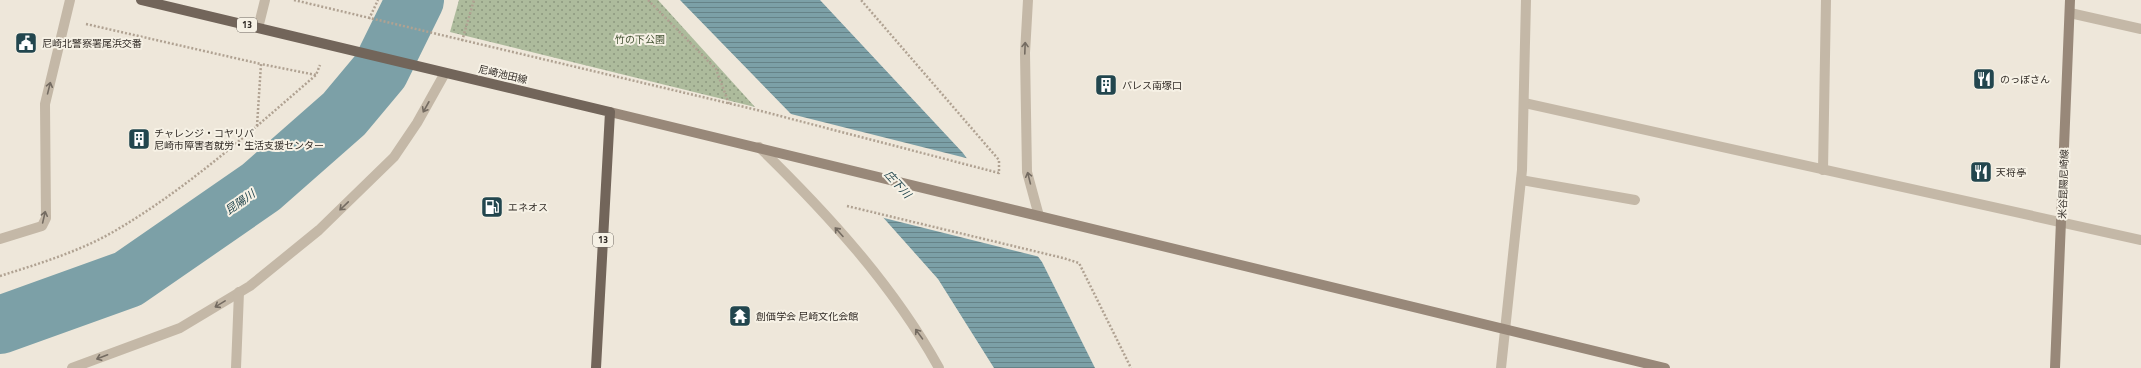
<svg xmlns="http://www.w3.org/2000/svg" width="2141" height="368" viewBox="0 0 2141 368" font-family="'Titillium Web','Noto Sans JP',sans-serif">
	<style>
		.green { fill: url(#green-dots) }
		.water { fill: url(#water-rules) }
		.pier { fill: #eee7da }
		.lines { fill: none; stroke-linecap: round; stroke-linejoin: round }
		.river { stroke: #7ca0a7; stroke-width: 58 }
		.path { stroke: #b0a292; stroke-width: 2.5; stroke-dasharray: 2 2; stroke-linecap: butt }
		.street { stroke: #c4b8a7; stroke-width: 10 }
		.secondary { stroke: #988879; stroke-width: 10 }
		.primary { stroke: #72655a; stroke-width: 10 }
		.oneway { stroke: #746b61 }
		.labels { text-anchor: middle; stroke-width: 4; stroke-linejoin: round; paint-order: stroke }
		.shield { fill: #f6f1e5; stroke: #6d6760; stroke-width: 1 }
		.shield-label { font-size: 9px; font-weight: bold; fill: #322c27 }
		.park-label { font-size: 10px; fill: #3e4d2e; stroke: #f6f1e5 }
		.poi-label { font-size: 10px; fill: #322c27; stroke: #f6f1e5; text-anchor: start }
		.street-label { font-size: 10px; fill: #322c27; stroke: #f6f1e5 }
		.water-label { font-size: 11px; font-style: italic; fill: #22464e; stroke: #f6f1e5 }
	</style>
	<defs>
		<pattern id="green-dots" width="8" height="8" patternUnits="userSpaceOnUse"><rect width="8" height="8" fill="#adbb9c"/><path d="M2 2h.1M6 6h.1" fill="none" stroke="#8d987f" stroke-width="1.8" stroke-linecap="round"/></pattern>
		<pattern id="water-rules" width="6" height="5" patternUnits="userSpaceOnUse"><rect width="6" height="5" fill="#7ca0a7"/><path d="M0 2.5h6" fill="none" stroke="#668388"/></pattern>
	</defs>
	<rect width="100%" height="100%" fill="#eee7da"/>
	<polygon class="green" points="459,0 658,0 755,107 450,32"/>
	<polygon class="water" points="680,0 820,0 963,153 1042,262 1095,368 994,368 938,279 790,113"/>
	<polygon class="pier" points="787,113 970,159 1040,257 880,217"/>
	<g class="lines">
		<polyline class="river" points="0,325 128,279 261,187 344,114 380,71 415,0"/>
		<g class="path">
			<polyline points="294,0 757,110 999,173 999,160 861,0"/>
			<polyline points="648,0 716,69 729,104"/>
			<polyline points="369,19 378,0"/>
			<polyline points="86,24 261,64"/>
			<polyline points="462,41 474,0"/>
			<polyline points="257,126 261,64 316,75"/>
			<polyline points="847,206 1063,258 1079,263 1131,368"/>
			<path d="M 0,276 C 38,264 78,252 113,232 C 187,189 251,131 316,75 L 320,65"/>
		</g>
		<g class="street">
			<polyline points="1028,0 1025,53 1027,172 1039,216"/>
			<polyline points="2070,13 2141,29"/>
			<polyline points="258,28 265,0"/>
			<polyline points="1524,103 2141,240"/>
			<path d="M 759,147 C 827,213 893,285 939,368"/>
			<polyline points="1823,170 1826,0"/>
			<polyline points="1521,180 1635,200"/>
			<polyline points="0,239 42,226 46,218 45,104 70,0"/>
			<polyline points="72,368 180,328 250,286 319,230 394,157 417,123 445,73"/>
			<polyline points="236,368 239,292"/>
			<polyline points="1501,368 1522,170 1526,0"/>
		</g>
		<g class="secondary">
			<polyline points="610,112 1665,368"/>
			<polyline points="2055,368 2070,0"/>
		</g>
		<polyline class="primary" points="141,0 610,112 596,368"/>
	</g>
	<defs><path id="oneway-shaft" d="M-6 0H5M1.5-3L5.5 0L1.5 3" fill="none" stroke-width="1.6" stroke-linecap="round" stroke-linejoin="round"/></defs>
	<g class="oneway">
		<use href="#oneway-shaft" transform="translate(1025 48) rotate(-88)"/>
		<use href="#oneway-shaft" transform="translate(49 88) rotate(-76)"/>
		<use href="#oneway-shaft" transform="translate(426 107) rotate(119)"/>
		<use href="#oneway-shaft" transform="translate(1029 178) rotate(-104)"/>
		<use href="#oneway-shaft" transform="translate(344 206) rotate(136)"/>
		<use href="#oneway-shaft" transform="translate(44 217) rotate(-77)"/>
		<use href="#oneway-shaft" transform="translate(839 232) rotate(-132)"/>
		<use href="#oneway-shaft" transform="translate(220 304) rotate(149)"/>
		<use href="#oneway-shaft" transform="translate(919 334) rotate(-126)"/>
		<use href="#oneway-shaft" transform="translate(102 357) rotate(159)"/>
	</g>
	<defs>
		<g id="civic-square" transform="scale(1.15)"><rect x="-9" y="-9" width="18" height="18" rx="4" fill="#22464e" stroke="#f6f1e5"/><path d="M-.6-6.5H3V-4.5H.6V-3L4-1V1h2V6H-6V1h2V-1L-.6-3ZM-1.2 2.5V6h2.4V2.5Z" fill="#fff"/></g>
		<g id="restaurant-square" transform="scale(1.15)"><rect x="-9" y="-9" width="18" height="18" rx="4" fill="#22464e" stroke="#f6f1e5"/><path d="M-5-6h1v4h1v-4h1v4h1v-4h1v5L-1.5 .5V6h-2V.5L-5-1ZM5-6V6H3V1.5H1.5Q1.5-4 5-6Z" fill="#fff"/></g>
		<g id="building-square" transform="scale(1.15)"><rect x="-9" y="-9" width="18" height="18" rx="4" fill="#22464e" stroke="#f6f1e5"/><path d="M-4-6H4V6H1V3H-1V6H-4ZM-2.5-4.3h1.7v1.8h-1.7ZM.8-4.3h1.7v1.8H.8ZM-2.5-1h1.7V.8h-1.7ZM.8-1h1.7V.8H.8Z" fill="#fff"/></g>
		<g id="fuel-square" transform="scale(1.15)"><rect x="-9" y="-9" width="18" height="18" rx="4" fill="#22464e" stroke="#f6f1e5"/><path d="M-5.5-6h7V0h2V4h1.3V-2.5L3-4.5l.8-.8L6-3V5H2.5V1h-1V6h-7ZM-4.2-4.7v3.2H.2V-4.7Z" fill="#fff"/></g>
		<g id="temple-square" transform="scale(1.15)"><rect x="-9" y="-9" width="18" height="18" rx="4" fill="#22464e" stroke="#f6f1e5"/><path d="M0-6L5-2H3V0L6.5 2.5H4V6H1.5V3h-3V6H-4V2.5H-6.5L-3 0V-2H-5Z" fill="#fff"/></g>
	</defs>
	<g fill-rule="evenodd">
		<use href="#civic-square" x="26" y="43"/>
		<use href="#restaurant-square" x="1984" y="79"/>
		<use href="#building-square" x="1106" y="85"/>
		<use href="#building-square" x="139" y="139"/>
		<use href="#restaurant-square" x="1981" y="172"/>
		<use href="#fuel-square" x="492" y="207"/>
		<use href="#temple-square" x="740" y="316"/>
	</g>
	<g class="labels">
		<g class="shield">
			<rect x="237" y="18" width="20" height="14" rx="3"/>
			<rect x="593" y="233" width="20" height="14" rx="3"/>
		</g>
		<g class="shield-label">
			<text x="247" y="28">13</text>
			<text x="603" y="243">13</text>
		</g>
		<g class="park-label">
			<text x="640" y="43">竹の下公園</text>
		</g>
		<g class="poi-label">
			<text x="42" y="47">尼崎北警察署尾浜交番</text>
			<text x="2000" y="83">のっぽさん</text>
			<text x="1122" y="89">パレス南塚口</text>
			<text x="154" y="137">チャレンジ・コヤリバ<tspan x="154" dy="12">尼崎市障害者就労・生活支援センター</tspan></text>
			<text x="1996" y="176">天将亭</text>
			<text x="508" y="211">エネオス</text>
			<text x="756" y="320">創価学会 尼崎文化会館</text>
		</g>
		<g class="street-label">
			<text transform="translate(503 74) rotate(13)" y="4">尼崎池田線</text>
			<text transform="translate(2063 184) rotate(-88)" y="4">米谷昆陽尼崎線</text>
		</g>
		<g class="water-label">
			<text transform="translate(898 184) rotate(48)" y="4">庄下川</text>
			<text transform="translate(240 202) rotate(-35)" y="4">昆陽川</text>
		</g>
	</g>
</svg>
